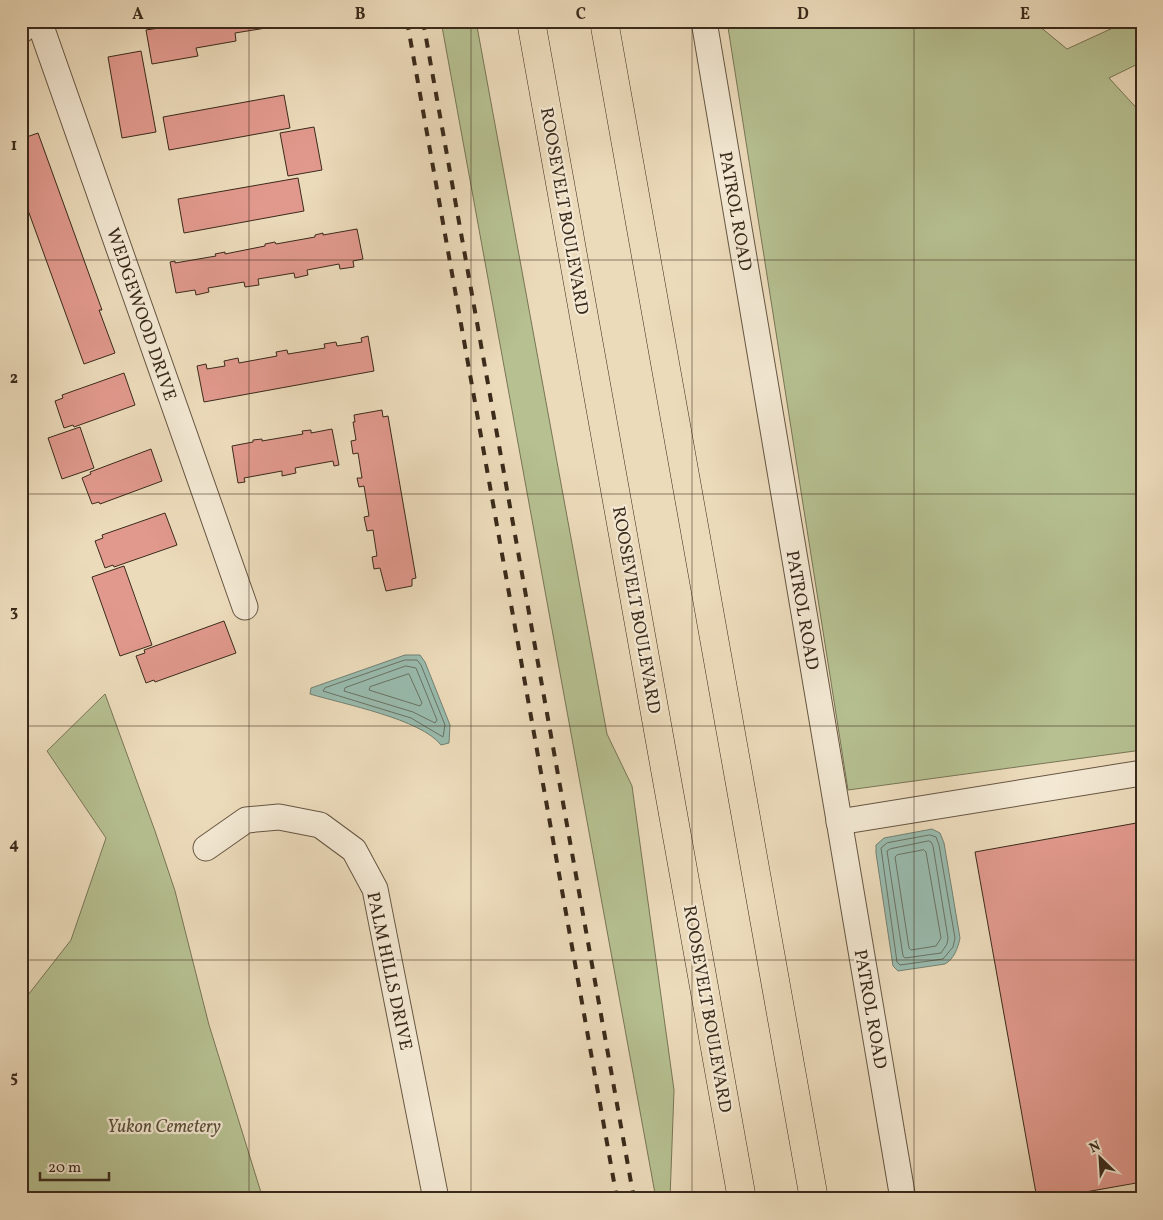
<svg xmlns="http://www.w3.org/2000/svg" width="1163" height="1220" viewBox="0 0 1163 1220" font-family="Vollkorn,serif">
	<style>
		.green { fill: #b6c091; stroke: #787556 }
		.water { fill: #99bbae; stroke: #738173 }
		.lines { fill: none; stroke-linecap: round; stroke-linejoin: round }
		.shore { stroke: #6a7264; stroke-width: 1 }
		.building { fill: #e1998d; stroke: #3a2a1b }
		.minor-casing { stroke: #665643; stroke-width: 27 }
		.highway-casing { stroke: #3a2a1b; stroke-width: 29 }
		.minor { stroke: #f3e8d3; stroke-width: 25 }
		.highway { stroke: #ecdbbb; stroke-width: 28 }
		.rail { stroke: #3a2a1b; stroke-width: 4; stroke-dasharray: 9 9; stroke-linecap: butt }
		.grid { fill: none; stroke: #3a2a1b; stroke-width: 1; stroke-opacity: 0.55 }
		.labels { text-anchor: middle; stroke-width: 4.5; stroke-linejoin: round; paint-order: stroke }
		.street-label { font-size: 18px; fill: #3a2a1b; stroke: #f3e8d3 }
		.park-label { font-size: 18px; font-style: italic; fill: #595038; stroke: #f3e8d3 }
		.neatline { fill: none; stroke: #3a2a1b; stroke-width: 2 }
		.grid-label { font-size: 16px; text-anchor: middle; font-weight: bold; fill: #3a2a1b }
	</style>
	<rect width="100%" height="100%" fill="#ecdbbb"/>
	<filter id="stains"><feTurbulence type="fractalNoise" baseFrequency=".004" numOctaves="4"/><feColorMatrix values="0 0 0 0 .2 0 0 0 0 .09 0 0 0 0 .02 0 0 0 .5 -.17"/></filter>
	<radialGradient id="worn" r=".72"><stop offset=".6" stop-color="#630" stop-opacity="0"/><stop offset="1" stop-color="#630" stop-opacity=".3"/></radialGradient>
	<g class="green">
		<polygon points="441,21 476,21 607,734 632,786 674,1090 670,1199 656,1199"/>
		<polygon points="727,21 1033,21 1067,49 1128,21 1142,21 1142,62 1109,78 1142,114 1142,750 848,790"/>
		<polygon points="105,694 155,831 175,891 209,1025 263,1199 21,1199 21,1004 71,940 106,838 47,751"/>
	</g>
	<g class="water">
		<path d="M 405,655 L 420,655 L 425,662 L 450,725 L 449,743 L 441,745 C 421,719 343,704 310,694 L 311,688 Z"/>
		<path d="M 932,829 L 940,833 L 944,843 L 960,938 C 958,948 954,959 945,964 L 898,971 L 893,966 L 876,853 L 876,845 L 884,838 Z"/>
	</g>
	<g class="lines">
		<g class="shore">
			<polygon points="405,660 417,660 421,665 445,725 443,737 411,718 323,691 325,688"/>
			<polygon points="406,666 416,668 437,720 435,723 413,712 344,691 345,688"/>
			<polygon points="409,674 422,703 420,706 369,690 370,687"/>
			<polygon points="930,835 936,837 939,845 955,938 953,947 943,959 900,965 897,962 881,848 887,843"/>
			<polygon points="929,841 931,842 933,846 948,938 947,944 941,953 905,958 903,956 887,851 890,849"/>
			<polygon points="924,850 926,852 941,938 936,946 911,950 909,948 895,857 897,855"/>
		</g>
	</g>
	<g class="building">
		<polygon points="185,21 271,21 272,27 235,33 236,41 196,48 198,56 152,64 146,30 185,24"/>
		<polygon points="141,51 156,132 122,138 108,57"/>
		<polygon points="284,95 290,128 169,150 163,117"/>
		<polygon points="314,127 322,170 288,176 280,133"/>
		<polygon points="38,133 102,310 99,310 115,353 84,364 21,191 21,139"/>
		<polygon points="298,178 304,211 184,233 178,199"/>
		<polygon points="357,229 363,259 353,261 354,267 340,269 339,264 307,270 308,275 295,278 294,273 258,279 259,285 245,287 244,282 208,288 209,292 196,295 195,290 176,293 170,262 175,261 175,263 216,256 215,254 225,252 225,254 265,246 265,244 275,242 276,244 315,237 315,235 323,233 323,235"/>
		<polygon points="368,336 374,371 204,402 197,366 206,364 207,369 225,366 224,361 238,358 239,363 277,356 276,352 287,350 288,354 325,348 324,344 336,342 337,346 362,342 361,338"/>
		<polygon points="124,373 135,405 74,427 73,425 64,428 55,401 63,398 62,395"/>
		<polygon points="382,410 383,417 388,416 416,578 412,579 412,586 386,591 380,568 374,569 372,557 377,556 373,530 367,531 364,517 369,516 364,486 359,487 357,478 362,478 358,453 353,454 351,441 356,440 353,422 355,422 354,415"/>
		<polygon points="80,427 94,468 62,479 48,438"/>
		<polygon points="332,429 339,465 334,466 333,461 295,468 296,473 282,476 282,471 244,478 245,482 238,483 232,446 253,442 253,440 262,439 262,441 303,434 302,431 311,430 311,433"/>
		<polygon points="151,449 162,481 100,504 99,502 92,504 82,478 91,474 90,472"/>
		<polygon points="165,513 177,545 114,567 113,565 105,568 95,541 103,538 102,535"/>
		<polygon points="124,566 152,645 120,656 92,577"/>
		<polygon points="224,621 236,653 155,682 154,680 146,683 136,656 145,653 144,650"/>
		<polygon points="1142,822 1142,1182 1046,1199 1037,1199 975,852"/>
	</g>
	<g class="lines">
		<g class="minor-casing">
			<g id="minor">
				<polyline points="39,21 245,607"/>
				<polyline points="704,21 903,1199"/>
				<polyline points="21,31 33,21"/>
				<polyline points="839,822 1142,773"/>
				<polyline points="206,848 246,820 279,817 320,825 354,850 375,889 436,1199"/>
			</g>
		</g>
		<g class="highway-casing">
			<g id="highway">
				<polyline points="531,21 742,1199"/>
				<polyline points="604,21 814,1199"/>
			</g>
		</g>
		<use href="#minor" class="minor"/>
		<use href="#highway" class="highway"/>
		<g class="rail">
			<polyline points="407,21 617,1199"/>
			<polyline points="423,21 634,1199"/>
		</g>
	</g>
	<path class="grid" d="M 249,21 L 249,1199M 471,21 L 471,1199M 692,21 L 692,1199M 914,21 L 914,1199M 21,260 L 1142,260M 21,494 L 1142,494M 21,726 L 1142,726M 21,960 L 1142,960"/>
	<g class="labels">
		<g class="street-label">
			<text transform="translate(565 211) rotate(80)" y="6">ROOSEVELT BOULEVARD</text>
			<text transform="translate(736 211) rotate(80)" y="6">PATROL ROAD</text>
			<text transform="translate(142 314) rotate(71)" y="6">WEDGEWOOD DRIVE</text>
			<text transform="translate(637 610) rotate(80)" y="6">ROOSEVELT BOULEVARD</text>
			<text transform="translate(803 610) rotate(80)" y="6">PATROL ROAD</text>
			<text transform="translate(390 971) rotate(78)" y="6">PALM HILLS DRIVE</text>
			<text transform="translate(708 1009) rotate(80)" y="6">ROOSEVELT BOULEVARD</text>
			<text transform="translate(871 1009) rotate(80)" y="6">PATROL ROAD</text>
		</g>
		<g class="park-label">
			<text x="164" y="1132">Yukon Cemetery</text>
		</g>
	</g>
	<rect width="1163" height="1220" fill="none" stroke="#ecdbbb" stroke-width="55"/>
	<g transform="translate(1100 1158) rotate(335)" stroke="#f3e8d3" stroke-width="4" paint-order="stroke">
	<path d="M0-4L9 19L0 12L-9 19Z" fill="#3a2a1b"/>
	<text y="-8" font-size="14" font-weight="bold" text-anchor="middle" fill="#3a2a1b">N</text>
	</g>
	<path d="M40 1172v8h69v-8" fill="none" stroke="#3a2a1b" stroke-width="2.5"/>
	<text x="48" y="1172" font-size="15" fill="#3a2a1b" stroke="#f3e8d3" stroke-width="4" paint-order="stroke">20 m</text>
	<rect x="28" y="28" width="1108" height="1164" class="neatline"/>
	<g class="grid-label">
		<text x="138" y="19">A</text>
		<text x="360" y="19">B</text>
		<text x="581" y="19">C</text>
		<text x="803" y="19">D</text>
		<text x="1025" y="19">E</text>
		<text x="14" y="150">1</text>
		<text x="14" y="383">2</text>
		<text x="14" y="616">3</text>
		<text x="14" y="849">4</text>
		<text x="14" y="1082">5</text>
	</g>
	<rect width="100%" height="100%" filter="url(#stains)"/>
	<rect width="100%" height="100%" fill="url(#worn)"/>
</svg>
